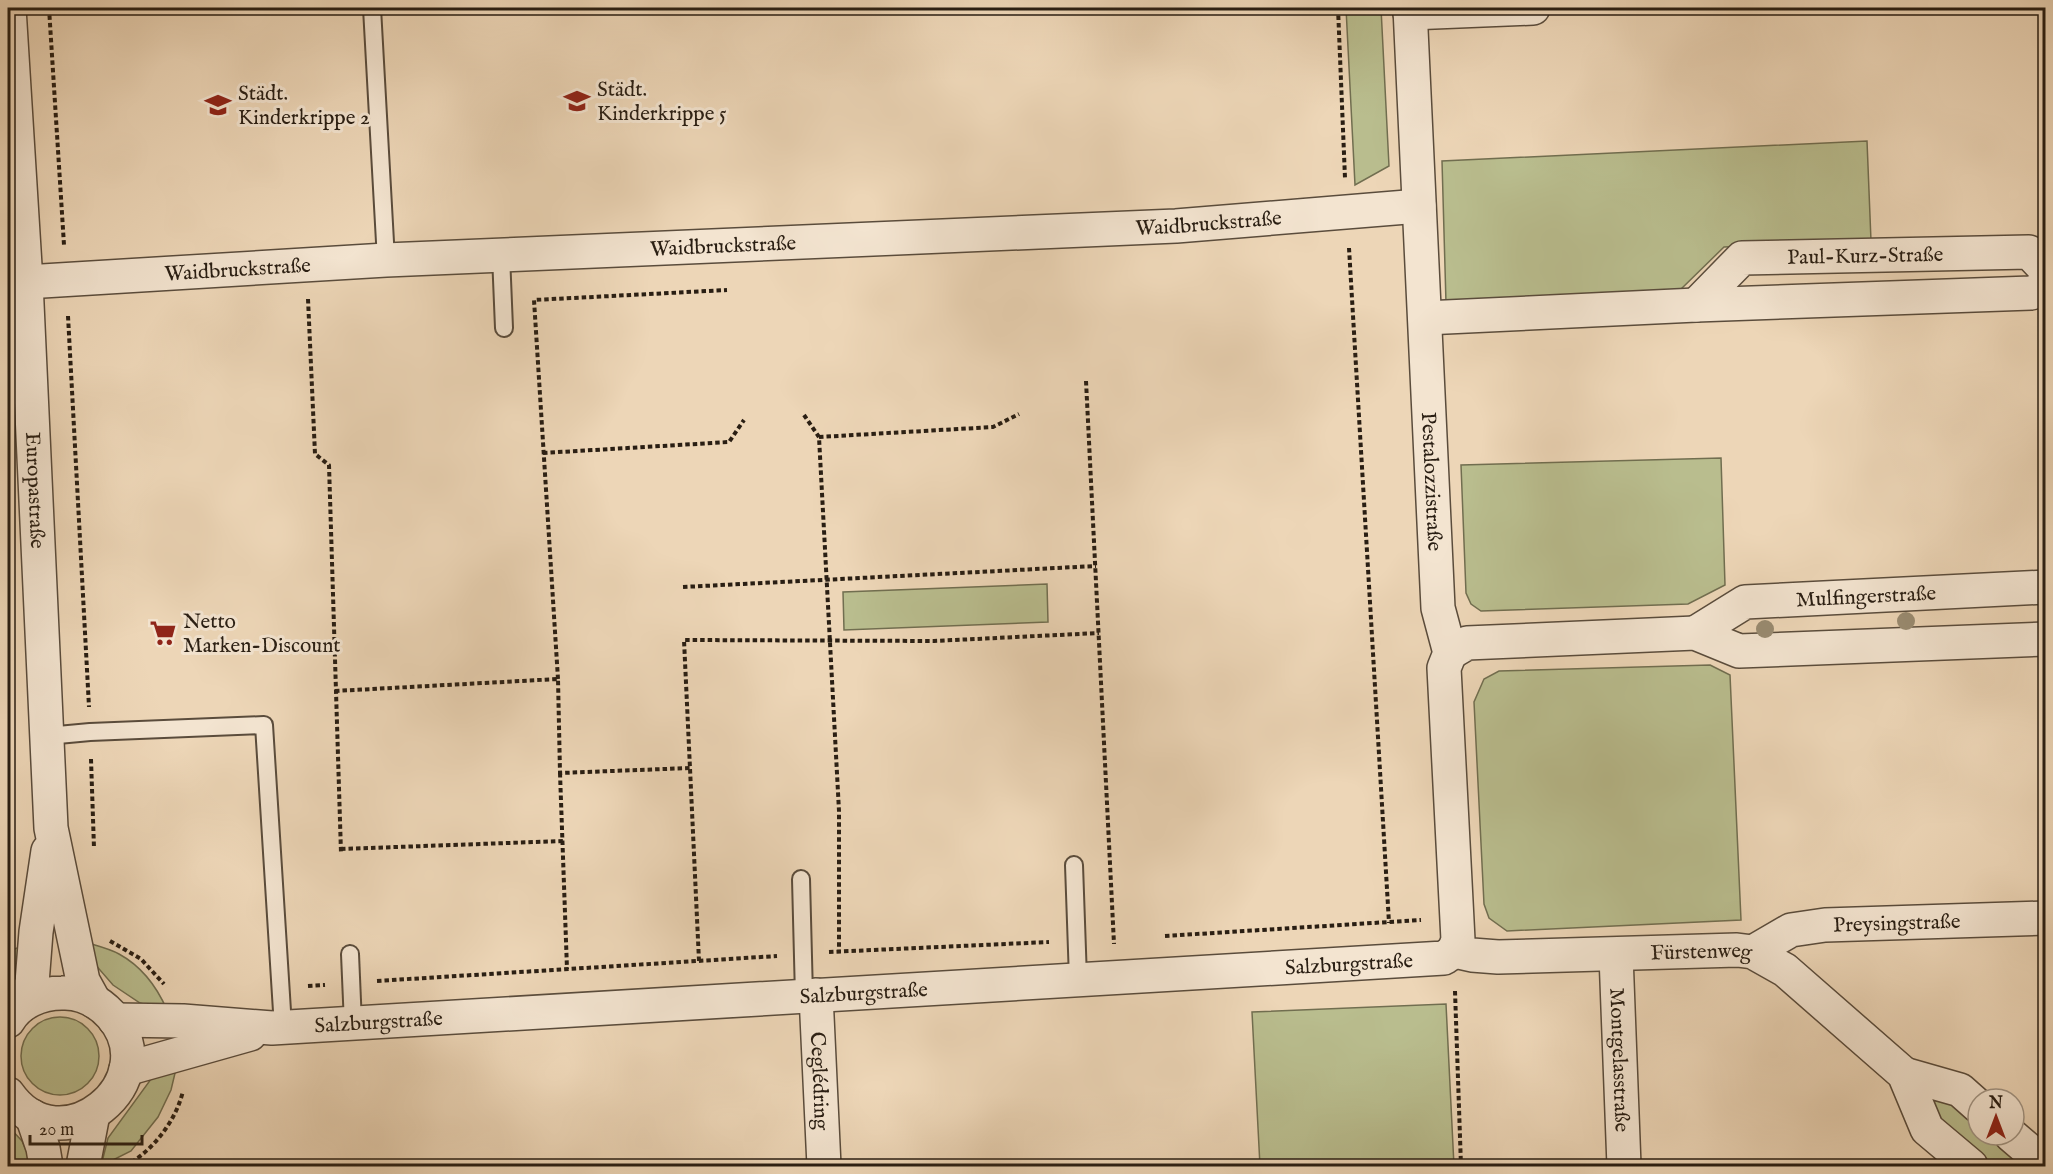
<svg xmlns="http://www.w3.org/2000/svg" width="2053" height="1174" viewBox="0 0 2053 1174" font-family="'IM FELL English',serif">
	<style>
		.green { fill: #b9bd8e; stroke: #716e50; stroke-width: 1.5 }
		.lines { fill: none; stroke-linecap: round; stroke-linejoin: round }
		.service-casing { stroke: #5a4c3c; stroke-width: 20 }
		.minor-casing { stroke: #5a4c3c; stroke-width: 36 }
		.path { stroke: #291e13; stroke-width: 4; stroke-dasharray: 4.5 3; stroke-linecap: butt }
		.service { stroke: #f3e4d0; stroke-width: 16 }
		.minor { stroke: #f3e4d0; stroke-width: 33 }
		.tree { fill: #998b71 }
		.labels { text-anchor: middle; stroke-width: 6; stroke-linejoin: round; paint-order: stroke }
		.poi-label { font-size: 21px; fill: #291e13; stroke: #f3e4d0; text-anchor: start }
		.street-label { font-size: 21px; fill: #291e13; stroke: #f3e4d0 }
	</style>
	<rect width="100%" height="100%" fill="#edd6b7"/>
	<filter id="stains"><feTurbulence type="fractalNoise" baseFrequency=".00333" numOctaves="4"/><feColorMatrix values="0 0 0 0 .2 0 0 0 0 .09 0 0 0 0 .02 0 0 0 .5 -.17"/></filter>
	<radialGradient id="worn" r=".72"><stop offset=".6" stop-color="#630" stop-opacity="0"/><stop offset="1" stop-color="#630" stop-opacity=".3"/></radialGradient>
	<g class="green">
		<polygon points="1346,8 1381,8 1389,166 1355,185"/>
		<polygon points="1867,141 1871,241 1724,247 1680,290 1446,303 1442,161"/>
		<polygon points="1721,458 1725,585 1688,604 1481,611 1471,604 1466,593 1461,465"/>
		<polygon points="1047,584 1048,622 844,630 843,592"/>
		<polygon points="1710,665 1730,675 1741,920 1507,931 1489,918 1484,904 1474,702 1484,679 1499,671"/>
		<polygon points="8,898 11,898 12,931 8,933"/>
		<path d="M 88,943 C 98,946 110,949 119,954 C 141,966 157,987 167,1010 L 140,1003 L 113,985 L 93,962 Z"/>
		<polygon points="24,945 20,969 8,982 8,952"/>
		<polygon points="1446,1004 1454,1166 1260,1166 1252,1012"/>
		<circle cx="60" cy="1056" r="39"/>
		<polygon points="176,1069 171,1090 158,1117 131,1151 101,1166 108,1138 151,1079"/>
		<polygon points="1930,1100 1950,1103 1978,1127 1978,1135 1988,1135 2024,1166 1988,1166 1933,1119"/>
		<polygon points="8,1126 22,1141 33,1166 26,1166 8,1158"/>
	</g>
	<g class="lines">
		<g class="service-casing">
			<g id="service">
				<polyline points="372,8 386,260"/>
				<polyline points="501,255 504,328"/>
				<polyline points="47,736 90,732 264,725 283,1027"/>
				<polyline points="1074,865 1078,979"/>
				<polyline points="801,879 804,996"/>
				<polyline points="350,954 353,1024"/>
			</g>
		</g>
		<g class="minor-casing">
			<g id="minor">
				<path id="s1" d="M 9,8 L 26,282 L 51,828 L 83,981 L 94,1001"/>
				<path id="s2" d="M 1410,8 L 1438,608 L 1450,653 L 1444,668 L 1458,940 L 1454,951"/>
				<polyline points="1410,13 1533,8"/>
				<path id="s3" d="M 26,282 L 386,260 L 1176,226 L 1419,206"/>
				<path id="s4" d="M 1696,305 L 1742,258 L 2029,252 L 2046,270"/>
				<polyline points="1425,318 1696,305 2031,293 2046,288"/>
				<path id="s5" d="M 1695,633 L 1745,602 L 2046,587"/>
				<polyline points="1450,653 1467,643 1695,633 1739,651 2046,639"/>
				<path id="s6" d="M 1454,951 L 1472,955 L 1498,957 L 1737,950 L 1753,952 L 1785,970 L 1904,1074 L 1927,1129 L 1971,1166"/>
				<path id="s7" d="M 1753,952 L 1791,930 L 1825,925 L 2046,918"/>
				<path id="s8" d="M 1616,955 L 1624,1166"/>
				<path id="s9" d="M 816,995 L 824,1166"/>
				<polyline points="22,1005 32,983 36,932 48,851"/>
				<path id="s10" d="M 115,1020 L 183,1021 L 272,1028 L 1444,958 L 1454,951"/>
				<path d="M 8,1021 C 19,1002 41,993 62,993 C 81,992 98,1001 111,1015 C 169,1080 61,1170 8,1094"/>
				<polyline points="126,1069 250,1034"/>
				<polyline points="1904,1074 1960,1090 1978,1106"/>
				<polyline points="32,1116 43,1148 46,1166"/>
				<polyline points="2011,1135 2046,1165"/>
				<polyline points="83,1166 93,1114"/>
			</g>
		</g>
		<g class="path">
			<polyline points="49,8 64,245"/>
			<polyline points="1338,8 1345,178"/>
			<polyline points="1349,248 1389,923"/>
			<polyline points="308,299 315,454 329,465 341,853"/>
			<polyline points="68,316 89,707"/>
			<polyline points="1086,381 1114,944"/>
			<polyline points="804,415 819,437 839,811 839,952"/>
			<polyline points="819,437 993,427 1019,414"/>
			<polyline points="543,453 729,442 744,420"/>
			<polyline points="683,587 1096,566"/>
			<polyline points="558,679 534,300 727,290"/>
			<polyline points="335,691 558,679 560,773 690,768"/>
			<polyline points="91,759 94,848"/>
			<polyline points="560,773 567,969"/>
			<polyline points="341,849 563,841"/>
			<polyline points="1165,936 1421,920"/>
			<polyline points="110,941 141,959 164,984"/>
			<polyline points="829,952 1049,942"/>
			<polyline points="699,961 684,640 934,641 1099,633"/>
			<polyline points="377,981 777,956"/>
			<polyline points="308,986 325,985"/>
			<polyline points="1455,991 1461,1166"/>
			<path d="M 125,1166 C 152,1152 176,1121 183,1091"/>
		</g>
		<use href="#service" class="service"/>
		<use href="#minor" class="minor"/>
	</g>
	<g class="tree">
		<circle cx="1906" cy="621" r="9"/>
		<circle cx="1765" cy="629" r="9"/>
	</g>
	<defs>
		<g id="school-bare" transform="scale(2.07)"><path d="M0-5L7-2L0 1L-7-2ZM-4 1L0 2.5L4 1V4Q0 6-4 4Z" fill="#8f2418" stroke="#f3e4d0" stroke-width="2.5" paint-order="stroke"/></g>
		<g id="supermarket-bare" transform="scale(2.07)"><path d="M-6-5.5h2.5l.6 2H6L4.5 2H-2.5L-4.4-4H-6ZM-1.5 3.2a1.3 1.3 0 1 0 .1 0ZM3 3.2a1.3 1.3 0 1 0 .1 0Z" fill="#8f2418" stroke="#f3e4d0" stroke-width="2.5" paint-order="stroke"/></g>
	</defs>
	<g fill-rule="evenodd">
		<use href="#school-bare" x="577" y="101"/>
		<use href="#school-bare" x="218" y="105"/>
		<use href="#supermarket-bare" x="163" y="633"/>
	</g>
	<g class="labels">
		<g class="poi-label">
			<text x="597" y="96">Städt.<tspan x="597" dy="24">Kinderkrippe 5</tspan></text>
			<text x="238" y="100">Städt.<tspan x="238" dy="24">Kinderkrippe 2</tspan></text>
			<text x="183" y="628">Netto<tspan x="183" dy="24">Marken-Discount</tspan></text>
		</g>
		<g class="street-label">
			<text dy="7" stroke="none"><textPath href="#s3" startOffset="1184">Waidbruckstraße</textPath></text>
			<text dy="7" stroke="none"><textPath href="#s3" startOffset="698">Waidbruckstraße</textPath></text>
			<text dy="7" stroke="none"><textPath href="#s4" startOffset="189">Paul-Kurz-Straße</textPath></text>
			<text dy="7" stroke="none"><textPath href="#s3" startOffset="212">Waidbruckstraße</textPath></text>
			<text dy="7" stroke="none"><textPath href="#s2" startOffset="474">Pestalozzistraße</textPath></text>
			<text dy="7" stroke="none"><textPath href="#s1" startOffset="483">Europastraße</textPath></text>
			<text dy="7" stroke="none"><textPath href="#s5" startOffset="180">Mulfingerstraße</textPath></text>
			<text dy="7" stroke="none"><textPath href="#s7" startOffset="150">Preysingstraße</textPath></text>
			<text dy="7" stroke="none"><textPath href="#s6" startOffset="248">Fürstenweg</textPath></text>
			<text dy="7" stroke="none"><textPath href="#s10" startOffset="1236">Salzburgstraße</textPath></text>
			<text dy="7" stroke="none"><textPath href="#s10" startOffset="750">Salzburgstraße</textPath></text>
			<text dy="7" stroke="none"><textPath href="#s10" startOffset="264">Salzburgstraße</textPath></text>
			<text dy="7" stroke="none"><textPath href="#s8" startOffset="105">Montgelasstraße</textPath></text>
			<text dy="7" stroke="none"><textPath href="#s9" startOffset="86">Ceglédring</textPath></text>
		</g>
	</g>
	<rect width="2053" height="1174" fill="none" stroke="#edd6b7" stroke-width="30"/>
	<rect x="9" y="9" width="2035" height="1156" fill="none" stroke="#291e13" stroke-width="3"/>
	<rect x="15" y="15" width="2023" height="1144" fill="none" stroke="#291e13" stroke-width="1.5"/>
	<g transform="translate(1996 1117)"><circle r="28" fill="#f3e4d0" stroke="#a29584" stroke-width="1.5"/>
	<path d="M0-4.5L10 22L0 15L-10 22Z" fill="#8f2418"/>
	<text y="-9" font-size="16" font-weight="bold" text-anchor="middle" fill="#291e13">N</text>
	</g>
	<path d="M30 1135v9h112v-9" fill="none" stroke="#291e13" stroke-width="3"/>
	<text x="39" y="1135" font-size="18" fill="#291e13" stroke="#f3e4d0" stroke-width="4.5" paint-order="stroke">20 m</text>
	<rect width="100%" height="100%" filter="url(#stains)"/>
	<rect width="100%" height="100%" fill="url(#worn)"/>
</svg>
